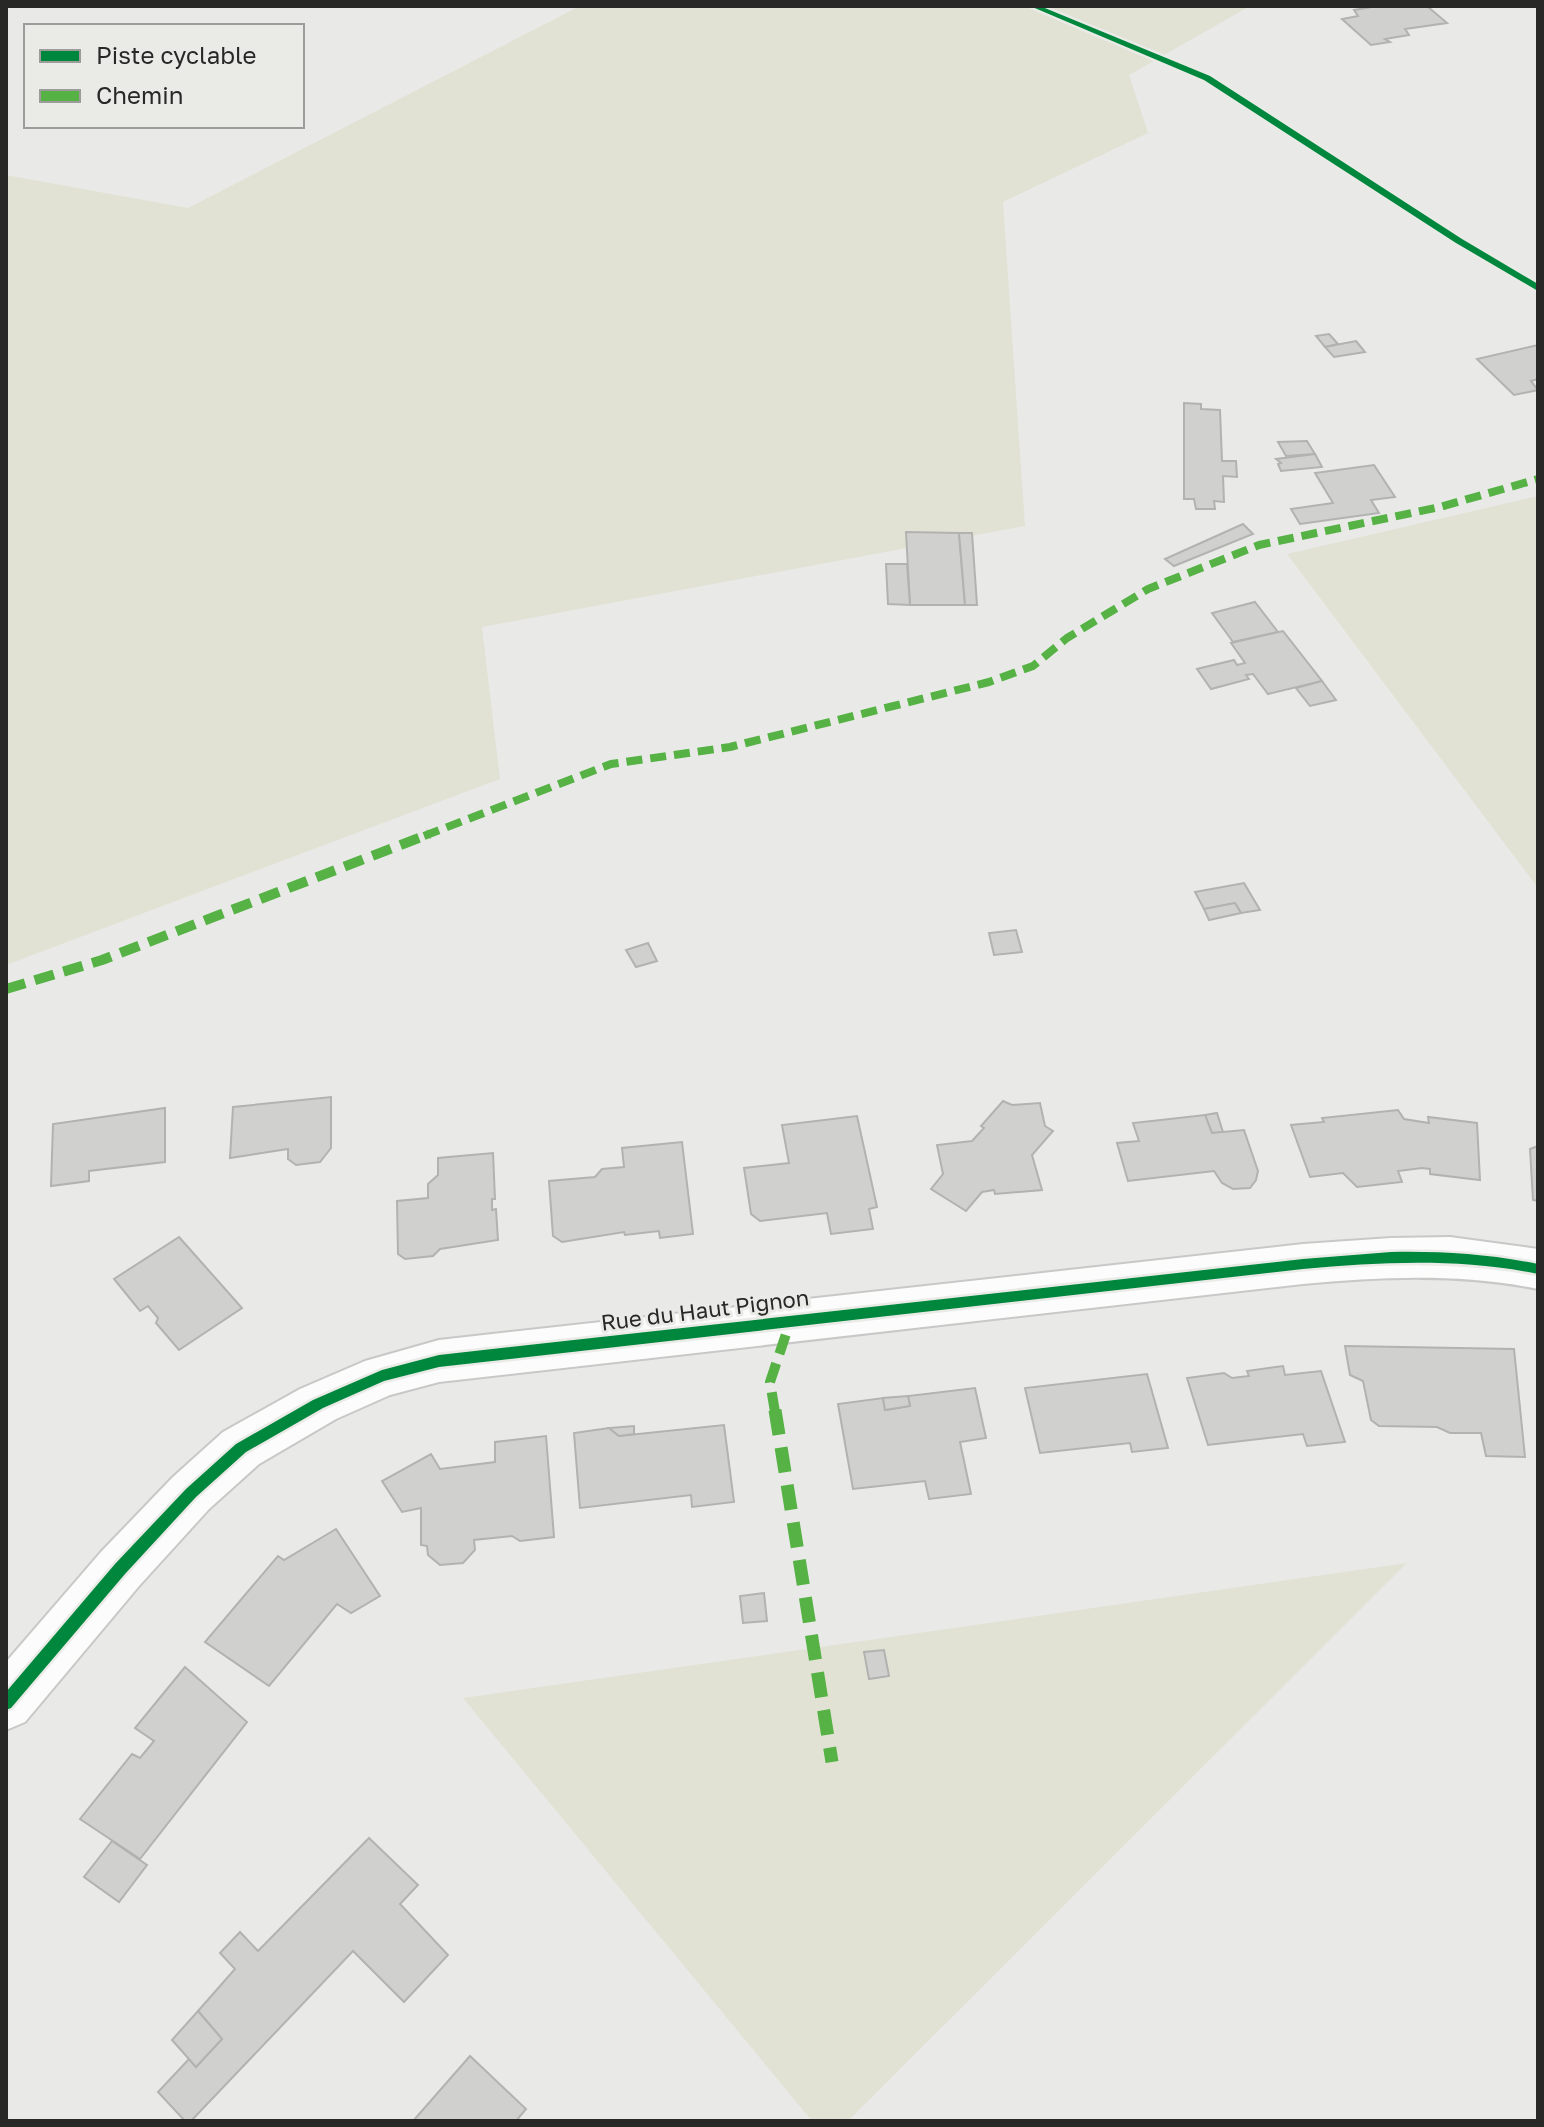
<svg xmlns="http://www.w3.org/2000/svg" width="1544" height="2127" viewBox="0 0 1544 2127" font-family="'Golos Text',sans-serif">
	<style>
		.green { fill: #e1e2d4 }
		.building { fill: #d0d1cf; stroke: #b2b2b1; stroke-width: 2 }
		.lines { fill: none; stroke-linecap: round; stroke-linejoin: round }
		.minor-casing { stroke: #c8c8c7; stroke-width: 4 }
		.minor { fill: #fcfcfc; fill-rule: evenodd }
		.quiet-far2 { stroke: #56b245; stroke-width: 8; stroke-dasharray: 16 8; stroke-linecap: butt }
		.quiet-far1 { stroke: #56b245; stroke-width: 10; stroke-dasharray: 20 10; stroke-linecap: butt }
		.quiet { stroke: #56b245; stroke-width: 13; stroke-dasharray: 25 13; stroke-linecap: butt }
		.cycleway-casing { stroke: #eaebe7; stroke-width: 5 }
		.cycleway { fill: #00873e; fill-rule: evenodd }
		.labels { text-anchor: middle; stroke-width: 6; stroke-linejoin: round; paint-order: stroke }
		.street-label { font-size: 22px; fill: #282927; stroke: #eaebe7 }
	</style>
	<rect width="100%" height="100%" fill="#e9eae8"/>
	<g class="green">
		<polygon points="580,6 1250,6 1129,75 1148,133 1003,202 1025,526 482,627 500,779 6,965 6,175 188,208"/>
		<polygon points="1538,496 1538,888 1287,554"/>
		<polygon points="1407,1563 848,2121 812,2121 463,1698"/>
	</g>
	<g class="building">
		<polygon points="1378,6 1427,6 1447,23 1405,29 1409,35 1385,39 1390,42 1371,45 1342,19 1358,16 1354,10"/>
		<polygon points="1329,334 1338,344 1325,347 1316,336"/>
		<polygon points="1356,341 1365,352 1334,357 1325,347"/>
		<polygon points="1538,345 1538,379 1531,381 1538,390 1514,395 1477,359"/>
		<polygon points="1184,403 1201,404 1201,409 1220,410 1222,461 1236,461 1237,477 1223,476 1224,502 1214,501 1215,509 1196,509 1194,499 1184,499"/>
		<polygon points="1307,441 1315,454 1286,456 1278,442"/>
		<polygon points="1315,454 1322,467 1281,471 1278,464 1281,463 1276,459"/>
		<polygon points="1374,465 1395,497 1371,500 1379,513 1300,524 1291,509 1333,503 1315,473"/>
		<polygon points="1243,524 1253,534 1174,566 1165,559"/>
		<polygon points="906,532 959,533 965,605 910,605"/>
		<polygon points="959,533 972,533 977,605 965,605"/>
		<polygon points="886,564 907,564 910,605 888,604"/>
		<polygon points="1255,602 1278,632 1233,642 1212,613"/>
		<polygon points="1283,631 1322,681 1268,694 1253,674 1246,675 1249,679 1211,689 1197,669 1234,660 1237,665 1245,663 1231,643"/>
		<polygon points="1322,681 1336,700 1310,706 1296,688"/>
		<polygon points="1244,883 1260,910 1241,913 1235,903 1204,909 1195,892"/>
		<polygon points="1235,903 1241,913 1209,920 1204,909"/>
		<polygon points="1016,930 1022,952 994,955 989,933"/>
		<polygon points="648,943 657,961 636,967 626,950"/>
		<polygon points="331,1097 331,1148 320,1162 296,1165 288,1159 288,1149 230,1158 233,1107"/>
		<polygon points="1003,1101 1012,1105 1040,1103 1045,1126 1053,1131 1032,1155 1042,1190 995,1194 994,1190 982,1192 966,1211 931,1189 943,1174 937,1145 972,1141 984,1128 981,1126"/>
		<polygon points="165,1108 165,1162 89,1171 89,1181 51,1186 53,1124"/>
		<polygon points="1398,1110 1404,1119 1429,1123 1428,1117 1477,1123 1480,1180 1430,1174 1430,1169 1422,1168 1398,1171 1402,1182 1357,1187 1343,1173 1310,1177 1291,1125 1324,1122 1322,1118"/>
		<polygon points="1217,1113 1223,1132 1212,1133 1205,1115"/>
		<polygon points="1205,1115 1212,1133 1244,1130 1258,1171 1256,1180 1250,1188 1233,1189 1222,1183 1214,1171 1128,1181 1117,1143 1139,1141 1133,1123"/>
		<polygon points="857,1116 877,1207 869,1209 873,1229 831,1234 827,1213 760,1221 751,1214 744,1168 789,1163 782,1125"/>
		<polygon points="682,1142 693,1234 660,1238 659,1231 625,1235 624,1232 562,1242 553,1236 549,1181 595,1177 602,1169 624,1167 622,1148"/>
		<polygon points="1538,1146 1538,1201 1533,1200 1530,1149"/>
		<polygon points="493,1153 495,1199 492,1199 492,1210 496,1209 498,1240 440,1249 433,1256 405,1259 398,1254 397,1201 428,1198 428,1184 438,1175 438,1158"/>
		<polygon points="179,1237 242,1308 179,1350 156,1323 158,1318 148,1306 140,1311 114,1279"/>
		<polygon points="1345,1346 1514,1349 1525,1457 1486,1456 1481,1433 1450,1433 1437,1427 1379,1426 1371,1420 1363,1381 1350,1375"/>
		<polygon points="1283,1366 1285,1375 1321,1371 1345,1442 1307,1446 1303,1434 1208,1445 1187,1378 1224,1373 1232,1378 1249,1376 1247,1371"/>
		<polygon points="1147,1374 1168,1448 1132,1452 1130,1443 1040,1453 1025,1388"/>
		<polygon points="975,1388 986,1438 960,1442 971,1494 929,1499 925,1481 853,1489 838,1404 883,1398 885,1410 910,1406 908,1396"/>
		<polygon points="908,1396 910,1406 885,1410 883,1398"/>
		<polygon points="724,1425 734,1502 692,1507 691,1495 580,1508 574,1433 609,1428 619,1436"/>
		<polygon points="634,1426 634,1434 619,1436 609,1428"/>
		<polygon points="546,1436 554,1537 520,1541 512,1536 474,1540 475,1550 463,1563 440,1565 428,1555 427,1546 421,1545 421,1508 402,1512 382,1481 431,1454 440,1469 495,1462 495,1442"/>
		<polygon points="336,1529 380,1596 351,1613 337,1604 269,1686 205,1642 278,1556 284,1560"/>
		<polygon points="764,1593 767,1621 743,1623 740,1596"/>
		<polygon points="884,1650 889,1676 869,1679 864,1652"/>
		<polygon points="185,1667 247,1722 140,1859 80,1819 132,1754 140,1758 154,1741 135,1728"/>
		<polygon points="369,1838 418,1885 400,1904 448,1955 404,2002 353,1951 191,2121 185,2121 158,2092 189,2059 196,2067 222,2039 198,2011 235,1969 220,1953 240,1932 258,1951"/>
		<polygon points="112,1841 147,1865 119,1902 84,1877"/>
		<polygon points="198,2011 222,2039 196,2067 172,2040"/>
		<polygon points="470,2056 526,2109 516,2121 413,2121"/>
	</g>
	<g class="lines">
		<g class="minor-casing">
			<path id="minor" d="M 1450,1237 L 1538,1249 L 1538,1289 C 1459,1273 1382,1277 1303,1284 L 439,1382 L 390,1395 L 336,1419 L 259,1464 L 209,1509 L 139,1586 L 25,1722 L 6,1730 L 6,1662 L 101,1552 L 173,1477 L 223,1432 L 300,1389 L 365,1361 L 439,1340 L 1303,1244 L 1391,1238 Z"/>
		</g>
		<use href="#minor" class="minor"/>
		<polyline class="quiet-far2" points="424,836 611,764 730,747 989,682 1033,666 1067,638 1148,589 1259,545 1440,507 1538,479"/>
		<g class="quiet-far1">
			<polyline points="6,989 102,960 429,834"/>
			<polyline points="775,1412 770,1382 791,1319"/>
		</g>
		<polyline class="quiet" points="775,1410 832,1762"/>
		<g class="cycleway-casing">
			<g id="cycleway">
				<polygon points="1030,6 1040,6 1210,76 1462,239 1538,284 1538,291 1456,243 1204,80"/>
				<path d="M 1391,1252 C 1441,1251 1489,1254 1538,1264 L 1538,1274 C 1459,1258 1382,1262 1303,1269 L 439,1367 L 384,1381 L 323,1408 L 246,1452 L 196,1497 L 125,1574 L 11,1708 L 6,1710 L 6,1692 L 115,1564 L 186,1489 L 236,1444 L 313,1400 L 382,1370 L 439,1355 L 1303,1259 Z"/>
			</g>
		</g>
		<use href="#cycleway" class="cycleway"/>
	</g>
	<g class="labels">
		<g class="street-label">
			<text transform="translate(705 1310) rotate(-7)" y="8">Rue du Haut Pignon</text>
		</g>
	</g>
	<rect width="1544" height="2127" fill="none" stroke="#282927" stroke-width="16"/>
	<rect x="24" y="24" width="280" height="104" fill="#eaebe7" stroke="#9c9d9a" stroke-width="2"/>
	<rect x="40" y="50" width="40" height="12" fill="#00873e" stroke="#9c9d9a" stroke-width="2"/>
	<text x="96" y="64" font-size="24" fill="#282927">Piste cyclable</text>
	<rect x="40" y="90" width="40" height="12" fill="#56b245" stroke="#9c9d9a" stroke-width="2"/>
	<text x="96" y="104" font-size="24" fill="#282927">Chemin</text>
</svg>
